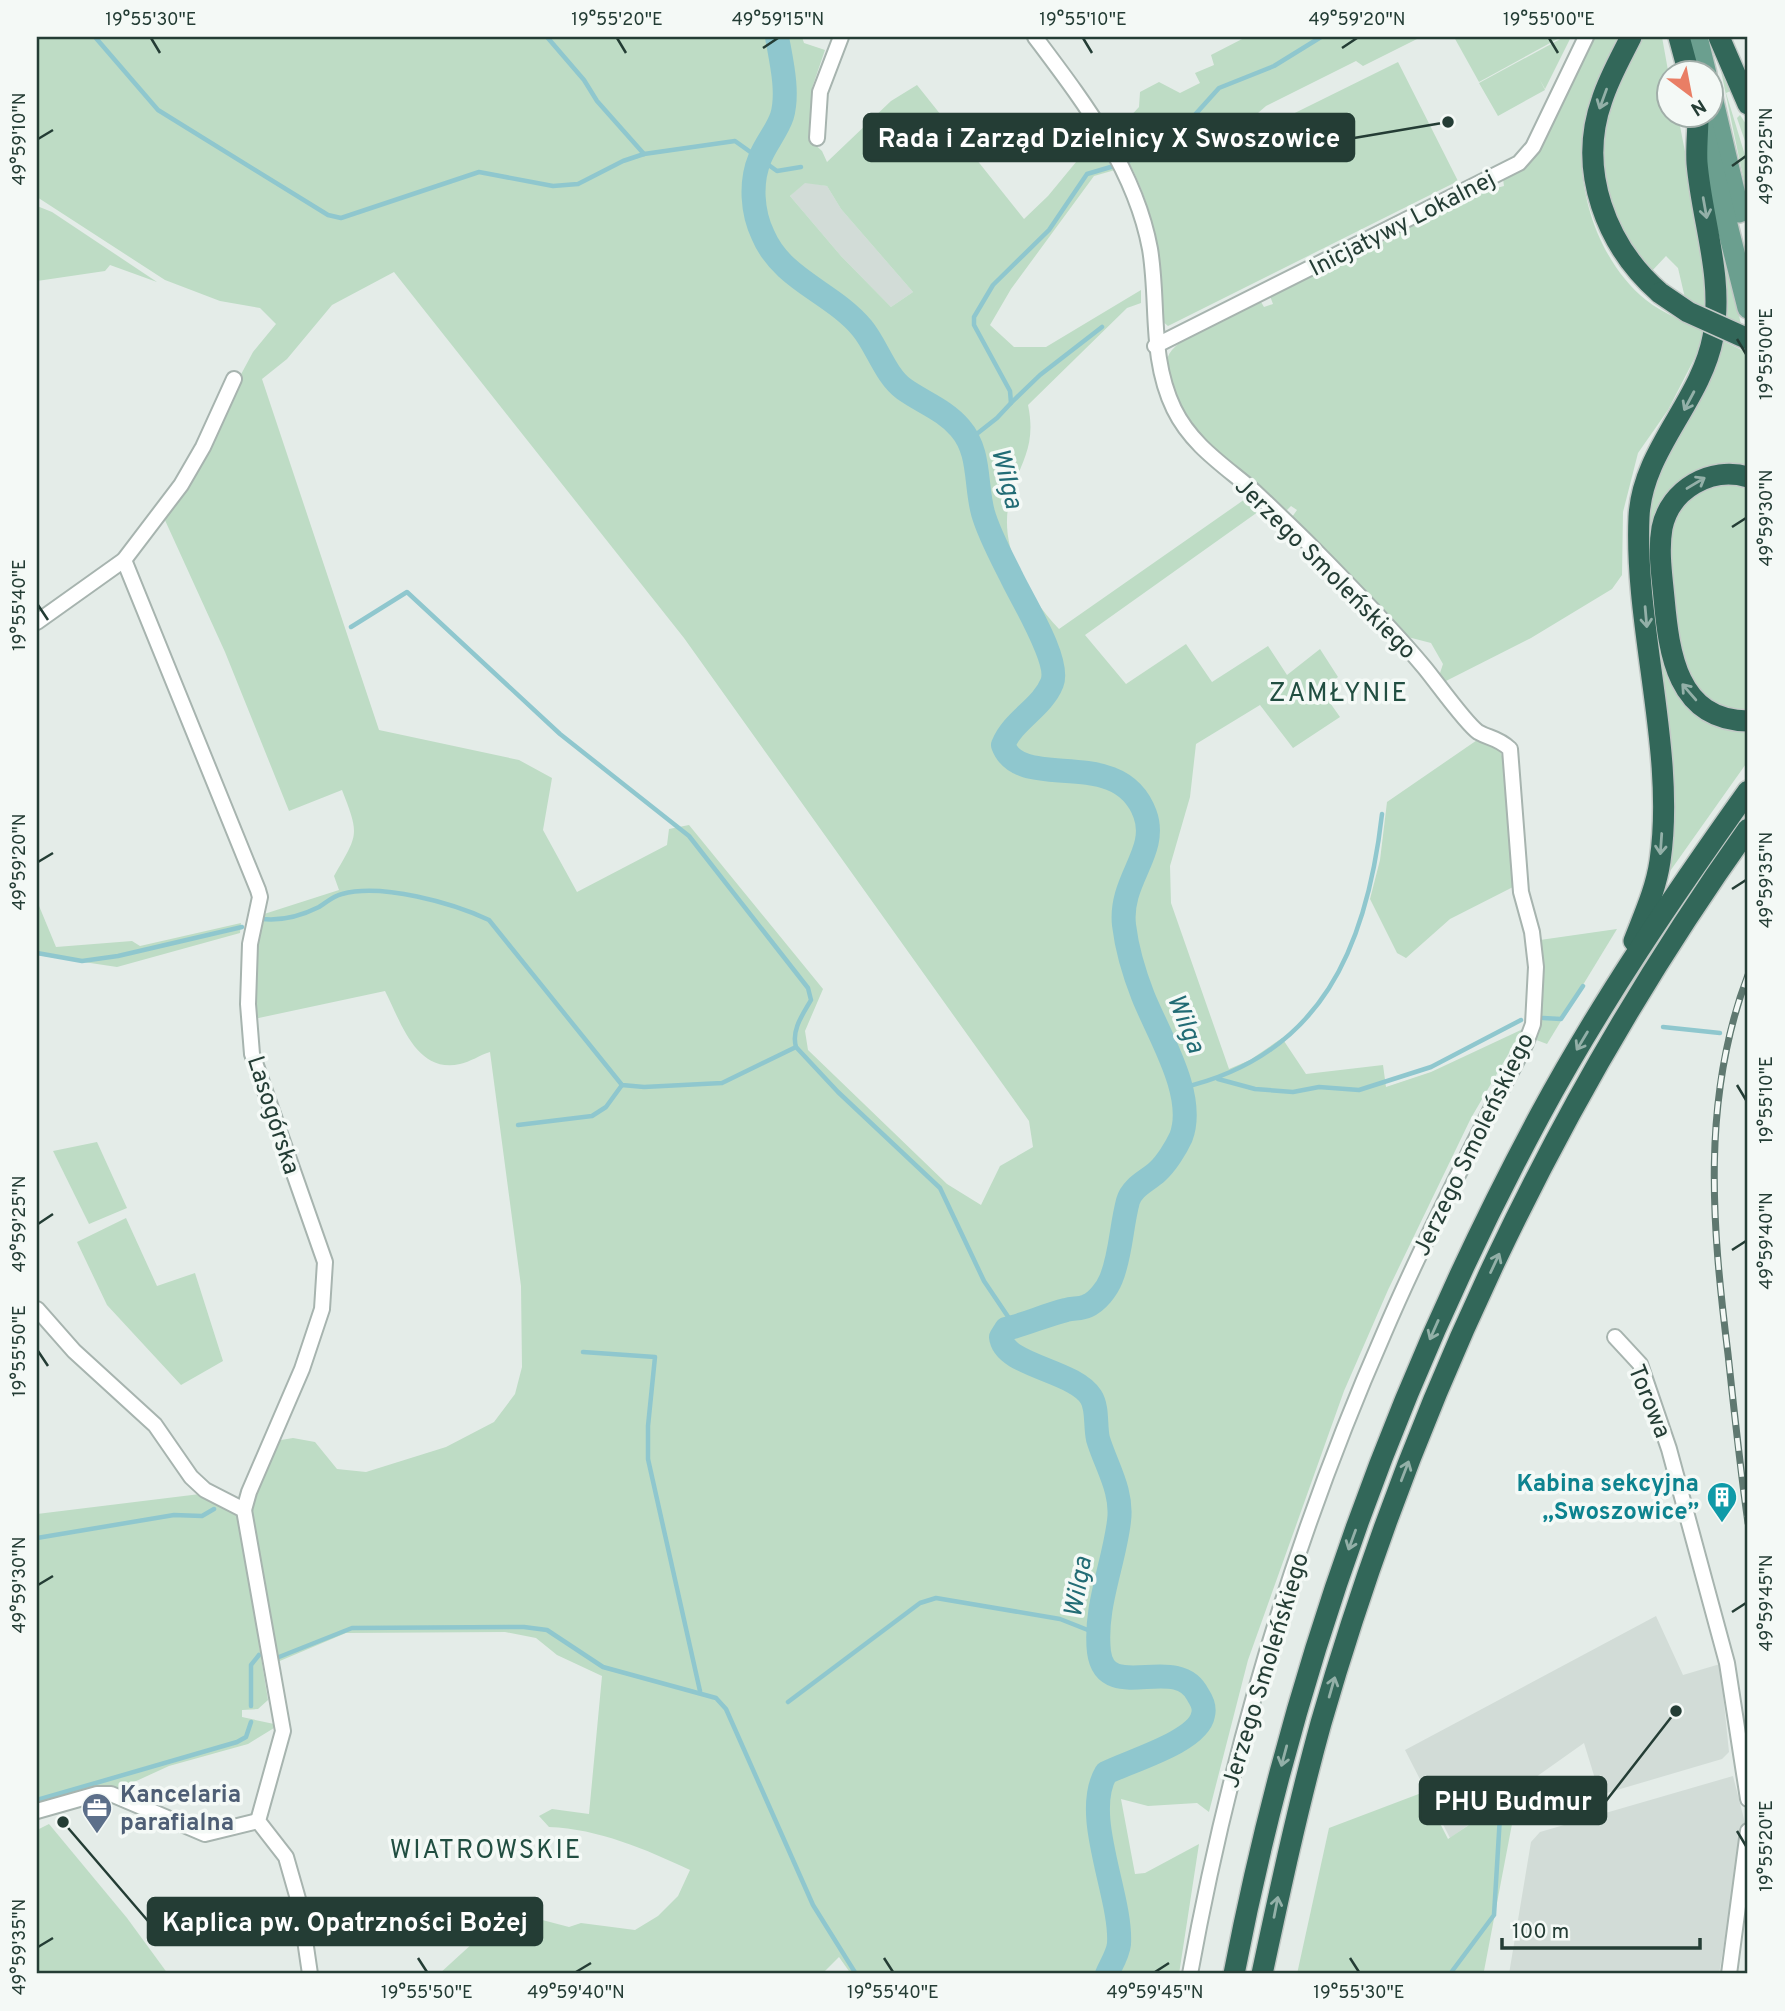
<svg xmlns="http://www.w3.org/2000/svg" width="1785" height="2011" viewBox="0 0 1785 2011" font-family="Overpass,sans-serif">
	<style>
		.built { fill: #d2dcd7 }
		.green { fill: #bedcc5; fill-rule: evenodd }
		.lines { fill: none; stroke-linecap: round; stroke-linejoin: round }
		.stream { stroke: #8fc7ce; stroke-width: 4.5 }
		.river { stroke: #8fc7ce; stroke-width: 24 }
		.street-casing { stroke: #a7b4af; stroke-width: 18 }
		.primary-casing { stroke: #c2c9c6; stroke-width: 24 }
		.highway-casing { stroke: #c2c9c6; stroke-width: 24 }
		.street { stroke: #fff; stroke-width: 14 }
		.primary { stroke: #6b9f8f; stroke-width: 21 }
		.highway { stroke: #326759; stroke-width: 21 }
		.rail-casing { stroke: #5f7870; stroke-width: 7 }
		.rail { stroke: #f4f9f6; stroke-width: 4.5; stroke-dasharray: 13; stroke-linecap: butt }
		.highway-bridge-casing { stroke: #c2c9c6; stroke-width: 24; stroke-linecap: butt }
		.highway-bridge { stroke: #326759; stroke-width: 21 }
		.oneway { stroke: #93b0a8 }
		.ticks { fill: none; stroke: #243d35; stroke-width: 2.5 }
		.labels { text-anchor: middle; stroke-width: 7; stroke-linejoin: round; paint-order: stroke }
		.street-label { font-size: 24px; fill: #243d35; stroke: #f4f9f6 }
		.culture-label { font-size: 24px; font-weight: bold; fill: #0d838f; stroke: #f4f9f6; text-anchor: end }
		.service-label { font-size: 24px; font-weight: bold; fill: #4e5e75; stroke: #f4f9f6; text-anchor: start }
		.water-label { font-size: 26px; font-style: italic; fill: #226c75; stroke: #f4f9f6 }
		.neighbourhood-label { font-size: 26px; letter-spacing: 2px; fill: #214e41; stroke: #f4f9f6 }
		.leader { fill: none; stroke: #243d35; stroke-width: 2.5 }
		.callout-dot { fill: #243d35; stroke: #f4f9f6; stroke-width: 2.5 }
		.callout { fill: #243d35; stroke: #243d35; stroke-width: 2.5 }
		.callout-label { font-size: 26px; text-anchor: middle; font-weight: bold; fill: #fff }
		.neatline { fill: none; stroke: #243d35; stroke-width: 2.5 }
		.ticks-label { font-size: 18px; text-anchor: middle; fill: #243d35 }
	</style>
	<rect width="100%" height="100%" fill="#e4ece8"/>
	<g class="built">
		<polygon points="805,182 827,186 841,209 913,292 891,307 841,256 790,196"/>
		<polygon points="1656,1616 1683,1675 1720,1664 1729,1752 1722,1759 1600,1795 1584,1743 1450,1838 1405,1750"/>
		<polygon points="1733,1776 1745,1823 1737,1833 1740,1848 1719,1974 1509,1974 1531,1842 1540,1832"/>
	</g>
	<g class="green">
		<path d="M 37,37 L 802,37 L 804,43 L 825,50 L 812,88 L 811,141 L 822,151 L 827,162 L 891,101 L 917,85 L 1024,219 L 1048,196 L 1081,156 L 1102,146 L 1115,170 L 1094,176 L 1011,289 L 990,325 L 1014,347 L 1046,347 L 1141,290 L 1141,303 L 1127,308 L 1028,405 C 1038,453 1015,466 1008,508 C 1001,553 1030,598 1059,629 L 1248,497 L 1262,509 L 1085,635 L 1126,684 L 1186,644 L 1212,682 L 1268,646 L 1287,675 L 1320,649 L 1338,677 L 1321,690 L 1340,717 L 1293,748 L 1260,705 L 1196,744 L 1190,797 L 1170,866 L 1171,903 L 1229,1069 L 1250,1060 L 1282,1038 L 1306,1074 L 1383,1065 L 1386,1087 L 1431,1072 L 1523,1029 L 1471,1118 L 1388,1290 L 1344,1391 L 1248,1660 L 1209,1812 L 1197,1803 L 1148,1806 L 1121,1799 L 1135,1874 L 1145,1873 L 1199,1844 L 1179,1974 L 851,1974 L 839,1957 L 822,1974 L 439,1974 L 508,1911 L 569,1927 L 581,1923 L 635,1930 L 658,1916 L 678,1896 L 690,1870 C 645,1849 599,1829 549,1827 L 539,1816 L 552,1809 L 589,1814 L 602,1676 L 557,1655 L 536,1638 L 505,1632 L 346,1633 L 275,1663 L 250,1513 L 275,1441 L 293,1438 L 315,1442 L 337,1469 L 366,1472 L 446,1447 L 494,1422 L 515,1394 L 522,1367 L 521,1286 L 490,1052 C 480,1055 470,1062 460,1064 C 416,1074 401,1022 385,991 L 254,1019 L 257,928 L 261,915 L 339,890 L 334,876 C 358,834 360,836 342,790 L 289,811 L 225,652 L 164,518 L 253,352 L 276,324 L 260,308 L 220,301 L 165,280 L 37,197 ZM 779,102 L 790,104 L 789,122 L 764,170 L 760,200 L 749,197 L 749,162 L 772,129 ZM 805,183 L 827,186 L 841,209 L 913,292 L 891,307 L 841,256 L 790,196 ZM 394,272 L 684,638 L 1029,1121 L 1033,1147 L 1000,1166 L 981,1205 L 947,1184 L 808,1050 L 805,1031 L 823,989 L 689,825 L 669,829 L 667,845 L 577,892 L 543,830 L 552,778 L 519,760 L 379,730 L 262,379 L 287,359 L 332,305 Z"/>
		<path d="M 1246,37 L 1421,37 L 1363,66 L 1356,61 L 1266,106 L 1210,155 L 1398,62 L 1458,181 L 1168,326 L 1162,321 C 1162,249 1153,197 1113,135 L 1139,107 L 1140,92 L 1159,82 L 1180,93 L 1200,83 L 1195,73 L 1214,65 L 1211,55 Z"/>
		<polygon points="1454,37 1561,37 1479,82"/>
		<polygon points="1564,37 1571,37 1545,89 1540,80 1545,90 1498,116 1479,83"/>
		<path d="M 1592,37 L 1618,37 C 1606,61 1594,85 1587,111 C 1570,175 1594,258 1646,300 C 1663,314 1688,322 1707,334 L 1668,410 L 1638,453 L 1623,512 L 1622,575 L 1612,589 L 1531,638 L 1444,682 L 1439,676 L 1443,664 L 1431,643 L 1400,635 L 1292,517 L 1297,510 L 1291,506 L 1286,511 C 1243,473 1192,440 1172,385 C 1168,373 1162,362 1172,350 C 1190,330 1237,314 1261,302 L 1264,307 L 1273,304 L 1270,296 L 1471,195 L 1504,186 L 1503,179 L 1527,167 L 1537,152 Z"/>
		<path d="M 1639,37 L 1662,37 L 1669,76 L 1670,116 L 1678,116 L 1704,248 L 1708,310 L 1685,298 L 1678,268 L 1666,256 L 1650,273 C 1612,227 1594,172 1607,112 C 1613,87 1629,61 1639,37 Z"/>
		<polygon points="1720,66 1733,90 1726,93 1748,165 1748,201"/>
		<polygon points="1740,115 1748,127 1748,150 1737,118"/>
		<polygon points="37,206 52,212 157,282 110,265 105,271 37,281"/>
		<polygon points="1724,253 1741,324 1724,317"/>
		<polygon points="1721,340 1748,353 1748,466 1736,464 1674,488 1661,643 1671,683 1748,729 1748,761 1668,874 1671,794 1648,553 1648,509 1653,487"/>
		<path d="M 1732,482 L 1748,484 L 1748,712 C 1726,708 1708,702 1693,684 C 1675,662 1669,572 1669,542 C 1670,529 1676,514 1685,503 C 1696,488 1715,486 1732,482 Z"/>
		<polygon points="1483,736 1500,750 1506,769 1513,887 1450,919 1406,958 1397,953 1370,899 1380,860 1387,802"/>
		<polygon points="37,901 56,947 132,941 140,946 241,923 240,933 117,967 37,955"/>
		<polygon points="1617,929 1547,1044 1531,1038 1540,940"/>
		<polygon points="97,1142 127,1208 89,1224 53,1151"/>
		<polygon points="126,1218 157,1286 195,1273 223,1361 181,1385 107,1305 77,1242"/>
		<polygon points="200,1494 237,1514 260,1635 259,1645 268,1700 258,1709 242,1710 242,1717 274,1724 274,1728 248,1744 169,1766 110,1793 37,1807 37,1514"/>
		<polygon points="1424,1792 1448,1839 1506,1800 1504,1823 1512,1824 1484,1971 1493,1974 1297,1974 1329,1828"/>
		<polygon points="49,1824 127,1918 168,1974 37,1974 37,1830"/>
	</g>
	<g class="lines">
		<g class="stream">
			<polyline points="95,37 158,110 328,215 341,218 479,172 553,186 578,184 623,161 644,154 735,141 777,171 801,167"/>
			<polyline points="547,37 584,80 597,101 644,154"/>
			<polyline points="1130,160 1158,138 1183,128 1219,88 1274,66 1321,37"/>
			<polyline points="1011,403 1040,375 1102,327"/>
			<polyline points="969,440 997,418 1011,403 1010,391 974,325 974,317 993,285 1049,230 1087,174 1114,166"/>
			<path d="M 351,627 L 407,592 L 560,734 L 689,836 L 808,988 L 811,1000 C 803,1014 791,1030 796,1047 L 838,1092 L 940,1188 L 984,1281 L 1015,1327"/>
			<path d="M 262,919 C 281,921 301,916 319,907 C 327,902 333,896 342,894 C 382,883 453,903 489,920 L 622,1085 L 644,1087 L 722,1083 L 796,1047"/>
			<polyline points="37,953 82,961 118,956 242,927"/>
			<polyline points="1543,1018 1561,1019 1583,986"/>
			<polyline points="1663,1027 1720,1033"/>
			<polyline points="1218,1079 1255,1089 1293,1092 1319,1087 1359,1090 1431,1067 1521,1020"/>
			<path d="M 1181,1088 C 1322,1056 1367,946 1382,814"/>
			<polyline points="518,1125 592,1116 606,1107 622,1085"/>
			<polyline points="583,1352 655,1357 648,1426 648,1459 700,1691"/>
			<polyline points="37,1538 174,1515 202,1516 214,1509"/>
			<polyline points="279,1657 352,1628 524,1627 547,1630 603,1667 716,1698 726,1709 813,1905 856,1974"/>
			<polyline points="788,1702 920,1603 936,1598 1060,1619 1098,1634"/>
			<polyline points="251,1706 251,1665 259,1655"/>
			<polyline points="37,1800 237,1742 246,1737 251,1722"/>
			<polyline points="1450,1974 1494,1915 1500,1816"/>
		</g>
		<path class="river" d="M 777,37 C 781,60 789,92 782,116 C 777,131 766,143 760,158 C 750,182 752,212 763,235 C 782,280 832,292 862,328 C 877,346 885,375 904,389 C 922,402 945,410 960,428 C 981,452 975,484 983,513 C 989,534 1001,556 1011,576 C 1021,598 1061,661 1052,683 C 1042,708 1013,720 1003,745 C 1021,794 1119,743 1145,814 C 1159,852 1119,880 1124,925 C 1127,950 1134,973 1143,996 C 1158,1034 1197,1095 1181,1137 C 1176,1148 1166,1164 1157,1172 C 1147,1181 1132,1187 1128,1201 C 1121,1227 1121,1255 1111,1279 C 1107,1289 1097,1302 1087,1306 C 1081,1309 1073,1308 1066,1310 C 1046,1315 1026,1324 1006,1329 L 1001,1337 C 1004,1366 1074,1370 1091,1397 C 1098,1408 1095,1426 1098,1439 C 1106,1466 1123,1491 1119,1521 C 1114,1564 1094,1607 1099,1652 C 1106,1705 1177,1652 1198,1695 C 1202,1701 1205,1708 1203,1715 C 1198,1742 1129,1761 1106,1773 C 1081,1816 1122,1896 1119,1944 C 1118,1954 1111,1965 1107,1974"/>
		<g class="street-casing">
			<g id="street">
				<path d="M 1035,37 C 1083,101 1135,168 1150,249 C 1159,303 1149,357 1174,409 C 1192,446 1225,466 1255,492 C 1274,510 1293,528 1312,547 C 1350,586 1389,625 1424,667 C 1435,680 1466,724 1478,732 C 1490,739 1497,737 1510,749 L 1521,892 L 1532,932 L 1536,967 L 1533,1024 L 1526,1043 C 1514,1067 1501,1090 1489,1113 C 1452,1186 1416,1258 1384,1333 C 1294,1538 1230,1754 1190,1974"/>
				<polyline points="817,138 820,92 841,37"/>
				<polyline points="1155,346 1519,163 1533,147 1586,37"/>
				<polyline points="124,560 258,890 260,897 250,944 248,1004 252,1054 325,1262 322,1309 302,1369 249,1492 244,1510"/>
				<polyline points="37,622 124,560 181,485 203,447 234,379"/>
				<polyline points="37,1309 74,1351 155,1425 191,1477 205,1490 244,1510 283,1731 258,1821 286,1857 300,1906 310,1974"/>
				<polyline points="1615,1337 1640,1364 1669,1449 1727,1663 1748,1799"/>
				<polyline points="37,1811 97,1794 111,1794 205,1834 258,1821"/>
				<polyline points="1729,1974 1748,1831"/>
			</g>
		</g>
		<g class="primary-casing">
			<g id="primary">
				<polyline points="1697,37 1706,74"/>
				<polyline points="1712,97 1739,212"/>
				<polyline points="1701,121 1748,308"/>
			</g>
		</g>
		<g class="highway-casing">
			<g id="highway">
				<path d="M 1631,37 C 1621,57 1609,78 1602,100 C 1577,170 1606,246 1660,293"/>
				<polyline points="1679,37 1689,74"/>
				<polyline points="1719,37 1748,104"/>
				<path d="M 1748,477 C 1711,466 1670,489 1662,528 C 1658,551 1662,576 1664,598 C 1669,653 1677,720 1748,721"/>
				<path d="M 1634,941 C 1644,915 1656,889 1660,861 C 1676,752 1634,627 1639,517 C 1642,450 1701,402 1713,337 C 1724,276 1702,222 1697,163 C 1696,148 1698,131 1698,116"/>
				<path d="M 1234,1974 C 1292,1674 1395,1385 1540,1115 C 1601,1002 1674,895 1748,791"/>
				<path d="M 1262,1974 C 1280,1890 1298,1806 1321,1723 C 1413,1404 1555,1100 1748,829"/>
			</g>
		</g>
		<use href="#street" class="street"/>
		<use href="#primary" class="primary"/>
		<use href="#highway" class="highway"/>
		<g class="rail-casing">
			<path id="rail" d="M 1748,975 C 1701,1099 1712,1225 1728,1354 C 1734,1410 1740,1467 1748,1523"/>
		</g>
		<use href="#rail" class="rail"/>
		<g class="highway-bridge-casing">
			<polyline id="highway-bridge" points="1660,293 1688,312 1748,339"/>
		</g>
		<use href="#highway-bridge" class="highway-bridge"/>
	</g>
	<defs><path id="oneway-shaft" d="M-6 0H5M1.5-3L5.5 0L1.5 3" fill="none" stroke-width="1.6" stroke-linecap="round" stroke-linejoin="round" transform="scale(1.75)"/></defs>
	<g class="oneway">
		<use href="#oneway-shaft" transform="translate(1603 99) rotate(110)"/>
		<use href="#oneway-shaft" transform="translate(1705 208) rotate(80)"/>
		<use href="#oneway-shaft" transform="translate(1689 401) rotate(118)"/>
		<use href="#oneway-shaft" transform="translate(1696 483) rotate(-31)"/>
		<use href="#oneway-shaft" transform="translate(1646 617) rotate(85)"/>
		<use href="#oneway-shaft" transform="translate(1689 692) rotate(-131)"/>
		<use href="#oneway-shaft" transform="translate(1661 844) rotate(94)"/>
		<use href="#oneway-shaft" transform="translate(1582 1041) rotate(121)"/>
		<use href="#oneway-shaft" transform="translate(1495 1263) rotate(-65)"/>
		<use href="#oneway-shaft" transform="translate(1434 1330) rotate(114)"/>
		<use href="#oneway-shaft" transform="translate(1405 1471) rotate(-69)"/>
		<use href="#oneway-shaft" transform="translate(1352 1540) rotate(110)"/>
		<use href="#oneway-shaft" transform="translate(1332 1687) rotate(-74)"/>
		<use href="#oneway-shaft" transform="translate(1284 1756) rotate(105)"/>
		<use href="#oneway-shaft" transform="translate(1276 1907) rotate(-79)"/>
	</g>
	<path class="ticks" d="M 151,38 L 160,53M 617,38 L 626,53M 1083,38 L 1092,53M 1549,38 L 1558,53M 763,48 L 778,38M 1342,48 L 1357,38M 38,139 L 53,130M 1732,166 L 1746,156M 1737,339 L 1746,354M 1732,527 L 1746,518M 38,605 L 48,620M 38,862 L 53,853M 1732,889 L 1746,880M 1737,1085 L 1746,1100M 38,1224 L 53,1214M 1732,1250 L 1746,1241M 38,1351 L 48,1366M 38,1585 L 53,1576M 1732,1612 L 1746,1603M 1737,1831 L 1746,1846M 38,1947 L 53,1938M 418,1958 L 427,1972M 884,1958 L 893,1972M 1350,1958 L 1359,1972M 576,1972 L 591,1963M 1155,1972 L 1169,1963"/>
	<defs>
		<g id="building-pin" transform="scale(1.575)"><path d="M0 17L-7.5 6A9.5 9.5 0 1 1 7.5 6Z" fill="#0f9aa8" stroke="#f4f9f6"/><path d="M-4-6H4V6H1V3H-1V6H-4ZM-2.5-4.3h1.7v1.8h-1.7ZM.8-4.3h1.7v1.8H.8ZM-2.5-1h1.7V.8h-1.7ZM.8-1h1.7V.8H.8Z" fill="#fff"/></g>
		<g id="office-pin" transform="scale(1.575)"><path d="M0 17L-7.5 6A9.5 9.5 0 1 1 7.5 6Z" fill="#5c6f8a" stroke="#f4f9f6"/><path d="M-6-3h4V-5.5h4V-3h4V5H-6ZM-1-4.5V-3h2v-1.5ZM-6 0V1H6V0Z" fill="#fff"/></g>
	</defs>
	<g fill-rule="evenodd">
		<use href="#building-pin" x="1722" y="1497"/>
		<use href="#office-pin" x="97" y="1808"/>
	</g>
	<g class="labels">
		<g class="street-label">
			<text transform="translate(1402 223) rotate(-27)" y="8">Inicjatywy Lokalnej</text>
			<text transform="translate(1326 568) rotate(45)" y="8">Jerzego Smoleńskiego</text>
			<text transform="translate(274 1115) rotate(72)" y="8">Lasogórska</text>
			<text transform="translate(1473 1144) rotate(-64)" y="8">Jerzego Smoleńskiego</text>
			<text transform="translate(1650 1401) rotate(68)" y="8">Torowa</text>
			<text transform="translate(1265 1670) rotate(-73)" y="8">Jerzego Smoleńskiego</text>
		</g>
		<g class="culture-label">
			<text x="1699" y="1491">Kabina sekcyjna<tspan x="1699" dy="28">„Swoszowice”</tspan></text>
		</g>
		<g class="service-label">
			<text x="120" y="1802">Kancelaria<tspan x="120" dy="28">parafialna</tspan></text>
		</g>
		<g class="water-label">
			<text transform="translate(1008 478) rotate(76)" y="9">Wilga</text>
			<text transform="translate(1187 1023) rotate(68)" y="9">Wilga</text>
			<text transform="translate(1077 1587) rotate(-80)" y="9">Wilga</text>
		</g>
		<g class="neighbourhood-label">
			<text x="1339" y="701">ZAMŁYNIE</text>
			<text x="486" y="1858">WIATROWSKIE</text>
		</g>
	</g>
	<path class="leader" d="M1448 122L1354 138M1676 1711L1606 1801M63 1822L148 1921"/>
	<g class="callout-dot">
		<circle cx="1448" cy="122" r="7"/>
		<circle cx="1676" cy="1711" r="7"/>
		<circle cx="63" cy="1822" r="7"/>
	</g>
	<g class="callout">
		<rect x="864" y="114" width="490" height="47" rx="7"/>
		<rect x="1420" y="1777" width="186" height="47" rx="7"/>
		<rect x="148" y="1898" width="394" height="47" rx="7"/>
	</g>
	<g class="callout-label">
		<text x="1109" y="147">Rada i Zarząd Dzielnicy X Swoszowice</text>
		<text x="1513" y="1810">PHU Budmur</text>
		<text x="345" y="1931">Kaplica pw. Opatrzności Bożej</text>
	</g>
	<rect width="1785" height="2011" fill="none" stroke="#f4f9f6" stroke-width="77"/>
	<g transform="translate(1690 94) rotate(148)"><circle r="33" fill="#f4f9f6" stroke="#a1aea9" stroke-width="2"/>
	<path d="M0-5L12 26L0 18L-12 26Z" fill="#e97e65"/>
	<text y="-10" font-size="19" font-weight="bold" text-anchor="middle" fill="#243d35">N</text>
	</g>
	<path d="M1502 1938v10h198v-10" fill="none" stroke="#243d35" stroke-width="3.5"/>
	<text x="1512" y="1938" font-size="21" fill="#243d35" stroke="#f4f9f6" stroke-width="5" paint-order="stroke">100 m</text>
	<rect x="38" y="38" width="1708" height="1934" class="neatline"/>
	<g class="ticks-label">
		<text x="151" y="25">19°55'30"E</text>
		<text x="617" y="25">19°55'20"E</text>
		<text x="778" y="25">49°59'15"N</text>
		<text x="1083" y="25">19°55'10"E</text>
		<text x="1357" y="25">49°59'20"N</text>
		<text x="1549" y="25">19°55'00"E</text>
		<text transform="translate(19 139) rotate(-90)" y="6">49°59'10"N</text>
		<text transform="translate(1766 156) rotate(-90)" y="6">49°59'25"N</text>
		<text transform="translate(1766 354) rotate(-90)" y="6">19°55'00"E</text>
		<text transform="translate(1766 518) rotate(-90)" y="6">49°59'30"N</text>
		<text transform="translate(19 605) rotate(-90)" y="6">19°55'40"E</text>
		<text transform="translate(19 862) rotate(-90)" y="6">49°59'20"N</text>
		<text transform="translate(1766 880) rotate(-90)" y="6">49°59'35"N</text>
		<text transform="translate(1766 1100) rotate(-90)" y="6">19°55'10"E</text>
		<text transform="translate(19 1224) rotate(-90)" y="6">49°59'25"N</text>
		<text transform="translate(1766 1241) rotate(-90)" y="6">49°59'40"N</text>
		<text transform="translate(19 1351) rotate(-90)" y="6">19°55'50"E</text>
		<text transform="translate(19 1585) rotate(-90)" y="6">49°59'30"N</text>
		<text transform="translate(1766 1603) rotate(-90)" y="6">49°59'45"N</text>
		<text transform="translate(1766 1846) rotate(-90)" y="6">19°55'20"E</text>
		<text transform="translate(19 1947) rotate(-90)" y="6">49°59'35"N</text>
		<text x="427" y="1998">19°55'50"E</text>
		<text x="576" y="1998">49°59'40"N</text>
		<text x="893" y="1998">19°55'40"E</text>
		<text x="1155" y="1998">49°59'45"N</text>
		<text x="1359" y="1998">19°55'30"E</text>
	</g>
</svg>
